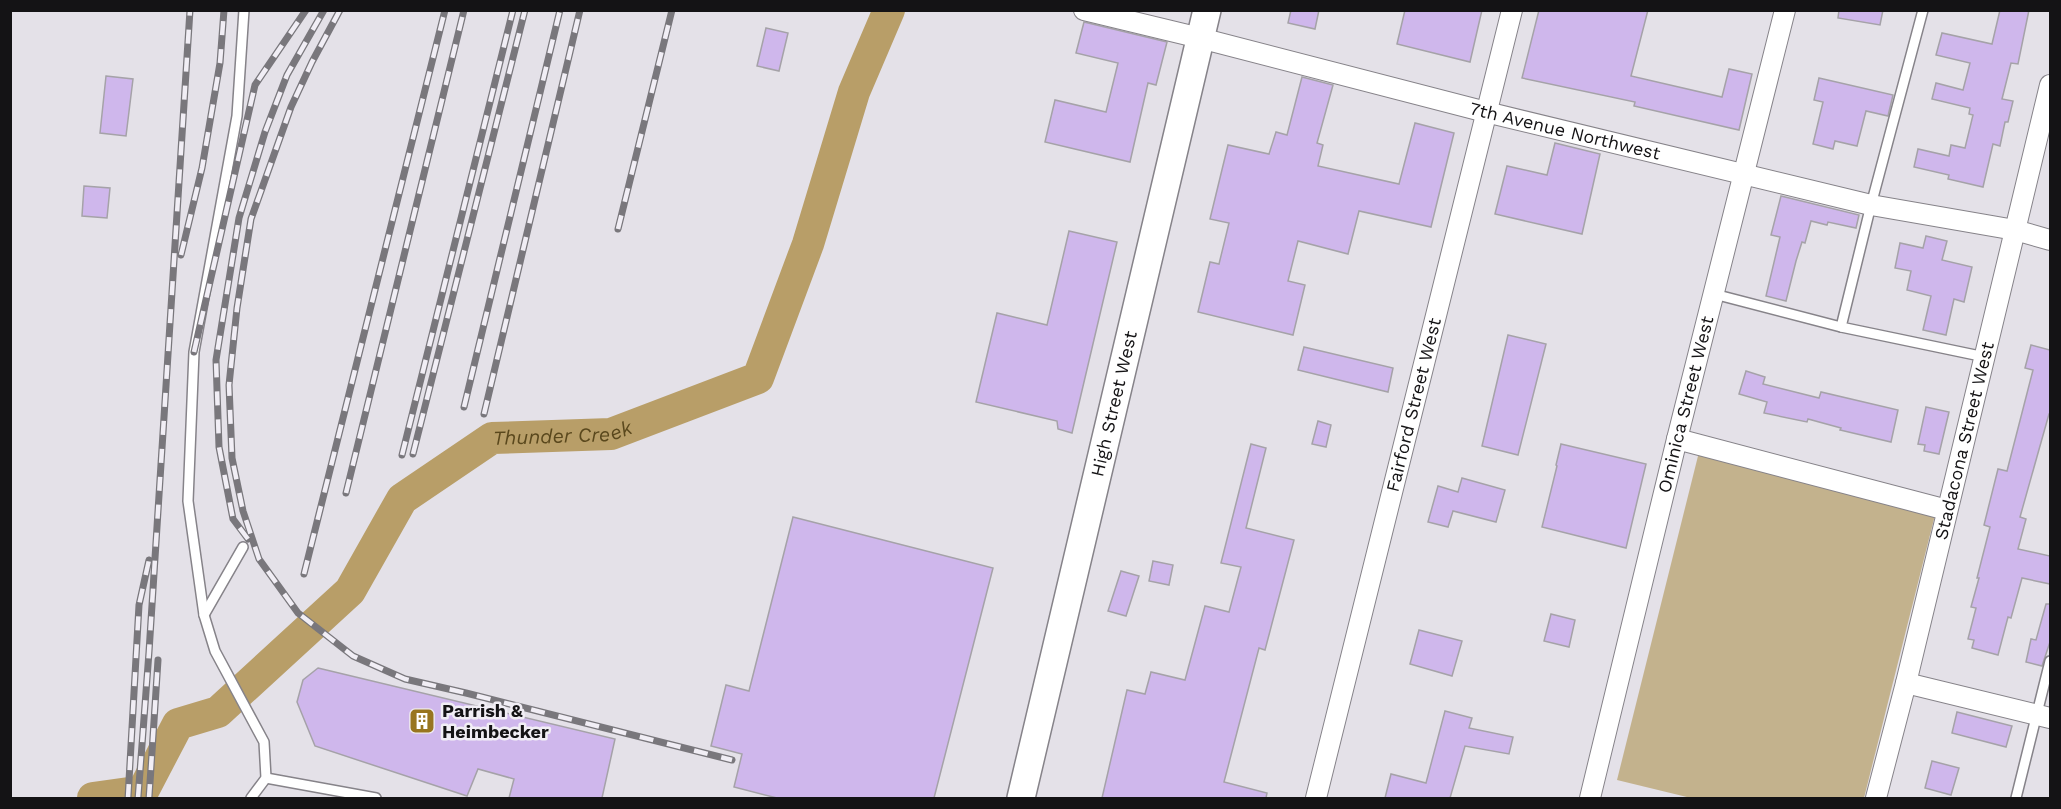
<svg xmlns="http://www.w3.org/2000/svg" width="2061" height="809" viewBox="0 0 2061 809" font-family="'Work Sans',sans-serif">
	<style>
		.green { fill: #c3b28d }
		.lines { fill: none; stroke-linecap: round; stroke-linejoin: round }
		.river { stroke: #b89e68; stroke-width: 32 }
		.building { fill: #cfb7ec; stroke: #a5a2a8; stroke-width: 1.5 }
		.lane-casing { stroke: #868389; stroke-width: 12 }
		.street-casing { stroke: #868389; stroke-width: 22 }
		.secondary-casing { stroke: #868389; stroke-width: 30 }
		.lane { stroke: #fff; stroke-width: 9 }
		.street { stroke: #fff; stroke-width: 20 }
		.secondary { stroke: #fff; stroke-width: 27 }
		.rail-casing { stroke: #79777c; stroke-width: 7 }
		.rail { stroke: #f1eef5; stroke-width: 4.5; stroke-dasharray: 14; stroke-linecap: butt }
		.labels { text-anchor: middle; stroke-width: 5; stroke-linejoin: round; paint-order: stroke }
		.street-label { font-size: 18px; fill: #141315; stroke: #f1eef5 }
		.poi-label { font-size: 18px; font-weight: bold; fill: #141315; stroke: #f1eef5; text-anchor: start }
		.water-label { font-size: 20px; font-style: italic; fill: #5a481d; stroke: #f1eef5 }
	</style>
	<rect width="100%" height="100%" fill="#e4e1e8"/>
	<polygon class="green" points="1701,444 1938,503 1864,798 1691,798 1617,780"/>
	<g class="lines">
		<path class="river" id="s1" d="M 93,798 L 143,791 L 178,724 L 218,712 L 350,591 L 402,499 L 492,438 L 611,434 L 758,378 L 808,244 L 854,92 L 889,10"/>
	</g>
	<g class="building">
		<polygon points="1291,10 1319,10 1315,29 1288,23"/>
		<polygon points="1405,10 1482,10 1470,62 1397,44"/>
		<polygon points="1539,10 1648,10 1631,76 1722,97 1729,69 1752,74 1739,130 1634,106 1635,102 1522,78"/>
		<polygon points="1839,10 1883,10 1880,25 1838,18"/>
		<polygon points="2000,10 2029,10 2018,64 2011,63 2002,99 2013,101 2008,122 2005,122 2000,146 1993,144 1983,187 1948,179 1949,175 1914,167 1918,149 1949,156 1951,145 1965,148 1973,115 1969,114 1970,108 1932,99 1936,83 1963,90 1970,63 1936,55 1942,33 1992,44"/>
		<polygon points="1084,22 1167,42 1156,85 1148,83 1130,162 1045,142 1055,100 1106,112 1118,63 1076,53"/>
		<polygon points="766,28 788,33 779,71 757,66"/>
		<polygon points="106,76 133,79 126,136 100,133"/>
		<polygon points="1302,77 1333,85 1317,143 1323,145 1318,166 1399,184 1415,123 1454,133 1431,227 1359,211 1348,254 1298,241 1288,281 1305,285 1293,335 1198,312 1210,262 1219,264 1229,223 1210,219 1228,145 1269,154 1276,132 1287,135"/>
		<polygon points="1819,78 1893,95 1888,116 1866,111 1857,146 1835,141 1833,149 1813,144 1823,102 1814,100"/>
		<polygon points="1555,143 1600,154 1582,234 1495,214 1507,166 1547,175"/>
		<polygon points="84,186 110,188 107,218 82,216"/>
		<polygon points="1781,196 1859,215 1856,228 1828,222 1827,225 1811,221 1805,243 1802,242 1796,261 1786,301 1766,296 1780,237 1771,235"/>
		<polygon points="1069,231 1117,242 1072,433 1058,429 1057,421 976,402 997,313 1047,325"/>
		<polygon points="1926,236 1947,241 1942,260 1972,267 1964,302 1954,299 1946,335 1923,330 1931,296 1907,290 1911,271 1895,268 1900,243 1923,248"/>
		<polygon points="1508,335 1546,344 1518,455 1482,446"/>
		<polygon points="2031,345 2050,350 2050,414 2049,414 2020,517 2026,519 2018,549 2050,556 2050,584 2022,578 2011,618 2008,617 1998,655 1972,648 1974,640 1968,639 1976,608 1971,607 1979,578 1977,578 1990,527 1984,525 1998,469 2007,471 2033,370 2025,368"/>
		<polygon points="1304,347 1393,368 1388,392 1298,370"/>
		<polygon points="1746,371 1765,377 1763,384 1819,398 1821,392 1898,410 1891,442 1840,430 1841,428 1808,419 1807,422 1764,413 1767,402 1739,394"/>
		<polygon points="1926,407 1949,412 1939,454 1924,451 1925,445 1918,444"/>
		<polygon points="1318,421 1331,425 1326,447 1312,444"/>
		<polygon points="1251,444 1266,448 1246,528 1294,540 1265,650 1259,648 1224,782 1267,793 1266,798 1102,798 1127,690 1145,694 1151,672 1185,680 1205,606 1229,612 1241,567 1221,563"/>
		<polygon points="1561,444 1646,464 1626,548 1542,527 1557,466 1556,465"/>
		<polygon points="1462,478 1505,490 1496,522 1453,511 1448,527 1428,522 1438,486 1458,492"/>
		<polygon points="793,517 993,568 934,798 777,798 734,787 742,754 711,746 726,685 749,691"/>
		<polygon points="1153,561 1173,565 1169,585 1149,581"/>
		<polygon points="1121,571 1139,576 1126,616 1108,611"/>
		<polygon points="2046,604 2050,604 2050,642 2042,666 2026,662 2031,639 2036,640"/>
		<polygon points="1551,614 1575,620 1569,647 1544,641"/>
		<polygon points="1419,630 1462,641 1452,676 1410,664"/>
		<polygon points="318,668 615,739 602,798 509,798 514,779 478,769 467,796 315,746 297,702 303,680"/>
		<polygon points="1445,711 1472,718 1469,728 1513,737 1509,754 1465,746 1450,798 1385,798 1391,774 1426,783"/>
		<polygon points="1957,712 2012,726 2006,747 1952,733"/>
		<polygon points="1932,761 1959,768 1951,795 1925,788"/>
	</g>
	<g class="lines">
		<g class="lane-casing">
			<g id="lane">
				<polyline points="244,10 237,116 194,352 188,501 204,615 215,651 264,742 266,778 251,798"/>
				<polyline points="1923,10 1871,205 1841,327 1985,357"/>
				<polyline points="1714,294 1841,327"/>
				<polyline points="204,615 243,547"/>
				<polyline points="266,778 376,798"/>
				<polyline points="2016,798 2050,661"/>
			</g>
		</g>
		<g class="street-casing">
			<g id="street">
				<path id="s2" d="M 1084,10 L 1200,38 L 1486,112 L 1871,205 L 2015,230 L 2050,240"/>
				<polyline points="1677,439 1947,510"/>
				<polyline points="1906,683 2050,718"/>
				<path id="s3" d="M 1316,798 L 1512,10"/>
				<path id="s4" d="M 1590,798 L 1677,439 L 1785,10"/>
				<path id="s5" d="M 1876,798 L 1906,683 L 2050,85"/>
			</g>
		</g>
		<g class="secondary-casing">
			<g id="secondary">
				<path id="s6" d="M 1021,798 L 1207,10"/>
			</g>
		</g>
		<use href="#lane" class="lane"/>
		<use href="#street" class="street"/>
		<use href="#secondary" class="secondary"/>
		<g class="rail-casing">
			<g id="rail">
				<polyline points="340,10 312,62 291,107 251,219 237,308 229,385 232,458 243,511 259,559 298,613 353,656 405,679 466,693 732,760"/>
				<polyline points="618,229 672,10"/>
				<polyline points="181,255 202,168 220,63 224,10"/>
				<polyline points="194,352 255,85 306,10"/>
				<polyline points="464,407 560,10"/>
				<polyline points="484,414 580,10"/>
				<polyline points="413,454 525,10"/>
				<polyline points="402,455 513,10"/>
				<polyline points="346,493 464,10"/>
				<polyline points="248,539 233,519 219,447 216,360 239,218 265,132 287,75 324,10"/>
				<polyline points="304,574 445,10"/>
				<polyline points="128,798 139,605 149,560"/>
				<polyline points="138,798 149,652 190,10"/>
				<polyline points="149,798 158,660"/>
			</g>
		</g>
		<use href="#rail" class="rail"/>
	</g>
	<defs>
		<g id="building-square" transform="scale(1.35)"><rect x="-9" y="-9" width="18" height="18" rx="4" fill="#98751f" stroke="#f1eef5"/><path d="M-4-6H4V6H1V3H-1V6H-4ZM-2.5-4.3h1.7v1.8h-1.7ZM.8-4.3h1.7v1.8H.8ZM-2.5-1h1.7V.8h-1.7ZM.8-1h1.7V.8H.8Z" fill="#fff"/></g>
	</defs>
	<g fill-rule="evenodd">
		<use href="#building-square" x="422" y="721"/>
	</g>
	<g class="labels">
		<g class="street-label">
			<text dy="6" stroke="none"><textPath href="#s2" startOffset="496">7th Avenue Northwest</textPath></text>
			<text dy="6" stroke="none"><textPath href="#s6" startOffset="405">High Street West</textPath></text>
			<text dy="6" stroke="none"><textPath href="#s3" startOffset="405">Fairford Street West</textPath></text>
			<text dy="6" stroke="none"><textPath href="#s4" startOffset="405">Ominica Street West</textPath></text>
			<text dy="6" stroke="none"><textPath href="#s5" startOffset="368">Stadacona Street West</textPath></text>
		</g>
		<g class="poi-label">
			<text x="442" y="717">Parrish &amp;<tspan x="442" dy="21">Heimbecker</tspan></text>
		</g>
		<g class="water-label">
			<text dy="7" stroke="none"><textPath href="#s1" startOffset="632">Thunder Creek</textPath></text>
		</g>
	</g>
	<rect width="2061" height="809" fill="none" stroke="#141315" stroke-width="24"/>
</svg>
